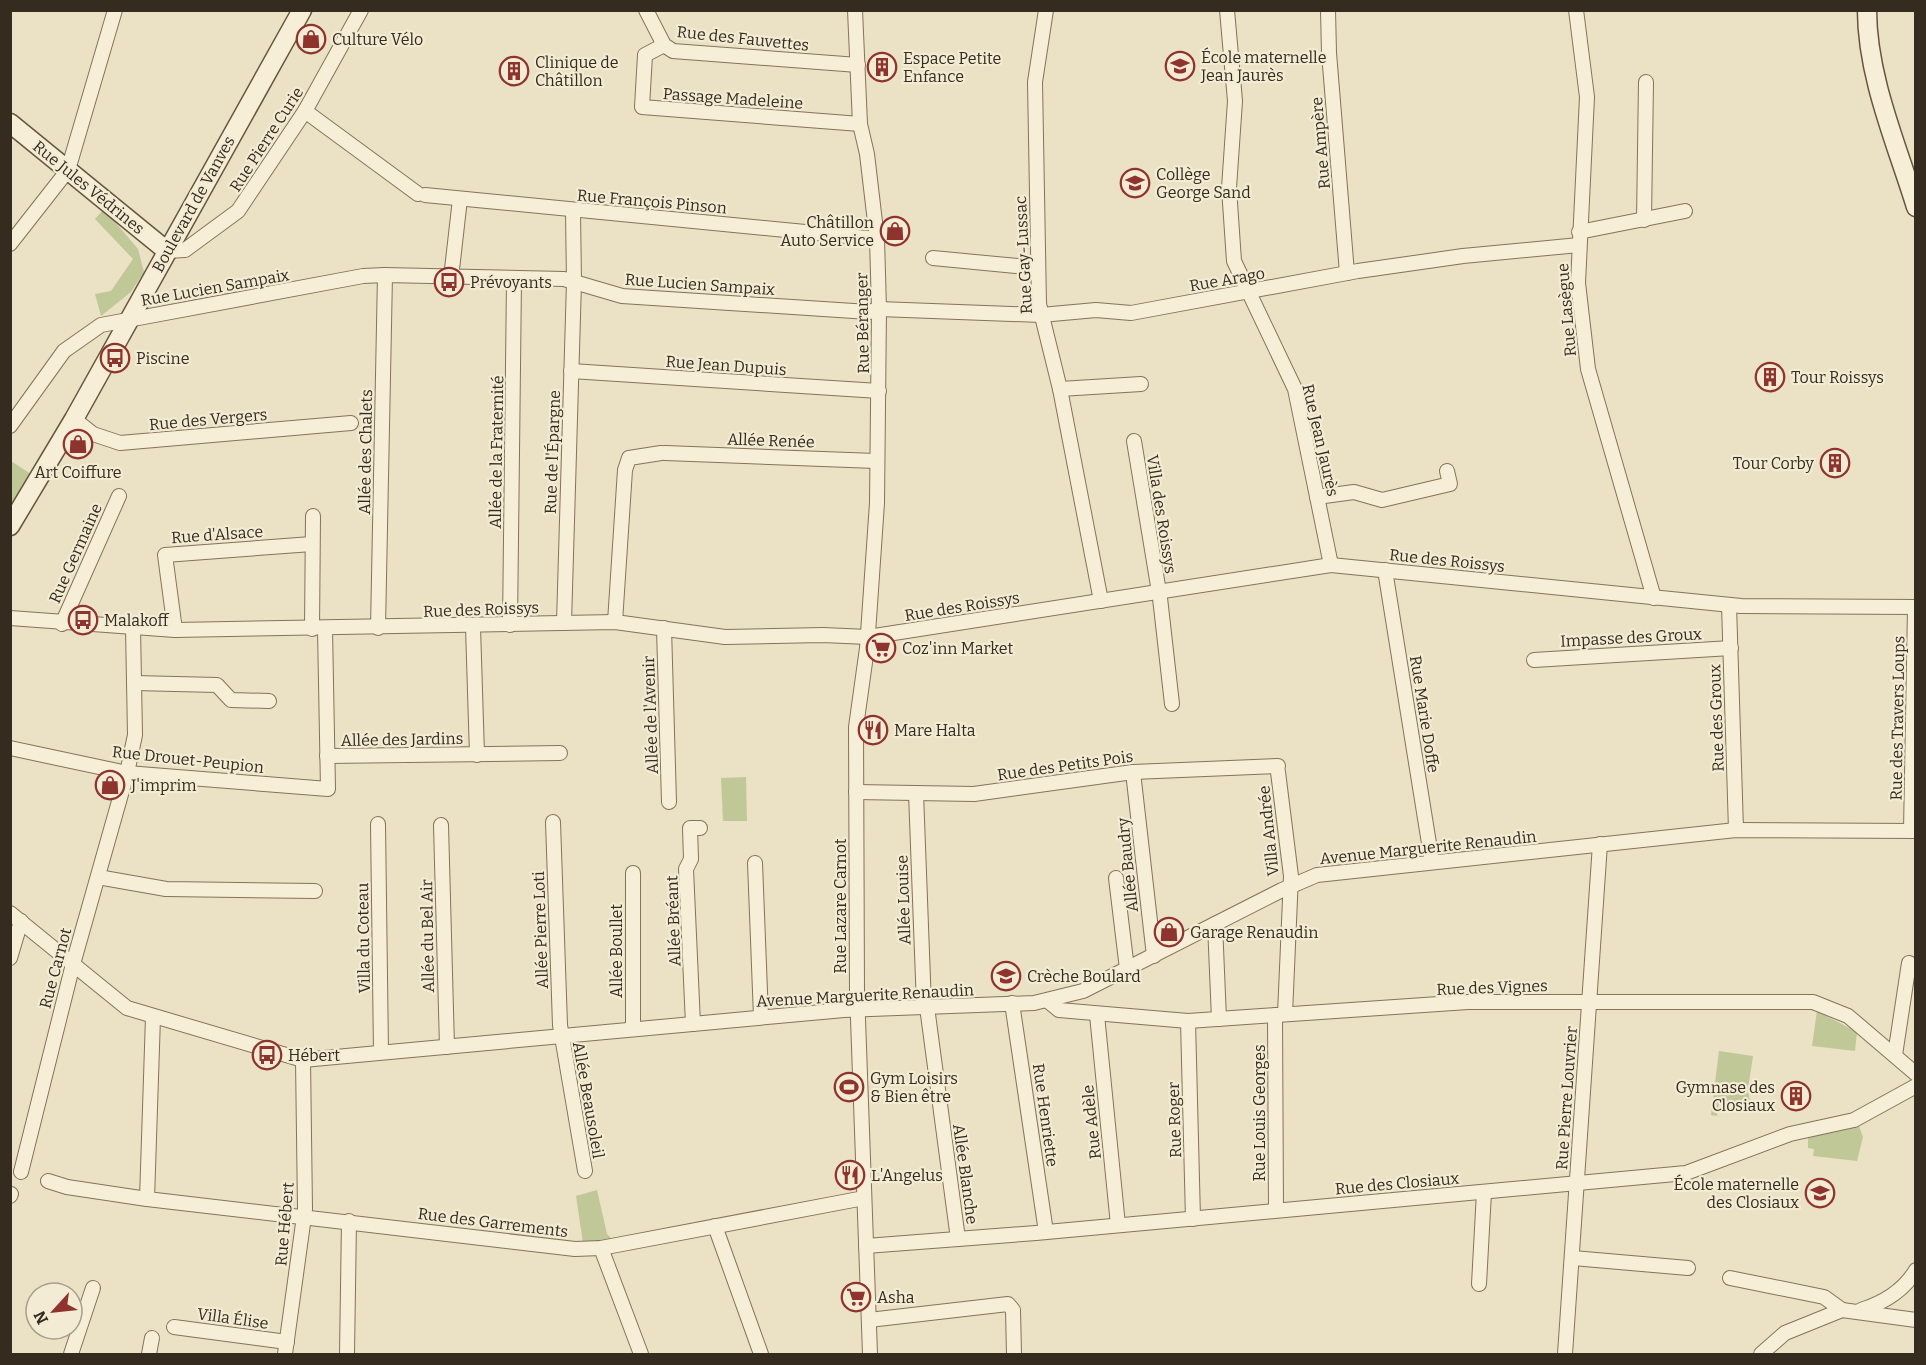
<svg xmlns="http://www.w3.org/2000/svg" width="1926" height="1365" viewBox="0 0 1926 1365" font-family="Bitter,serif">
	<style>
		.green { fill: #c0c898 }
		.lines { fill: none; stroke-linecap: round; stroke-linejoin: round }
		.street-casing { stroke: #84735b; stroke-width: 16 }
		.secondary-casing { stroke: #66543f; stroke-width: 21 }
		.street { stroke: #f6eed6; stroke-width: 14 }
		.secondary { stroke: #f6eed6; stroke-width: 18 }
		.labels { text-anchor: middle; stroke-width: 4.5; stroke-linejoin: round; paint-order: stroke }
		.street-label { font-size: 16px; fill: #352b1f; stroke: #f3ebd3 }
		.poi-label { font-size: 16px; fill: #352b1f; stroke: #f3ebd3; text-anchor: start }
	</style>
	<rect width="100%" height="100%" fill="#ebe1c4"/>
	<g class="green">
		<polygon points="104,209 138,249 144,272 131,292 101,316 95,294 111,291 133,259 95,219"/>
		<polygon points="11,461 31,474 11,510"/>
		<polygon points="746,777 747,821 723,821 721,778"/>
		<polygon points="1817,1011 1857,1032 1855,1051 1812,1046"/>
		<polygon points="1719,1051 1753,1056 1748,1089 1751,1109 1719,1103 1717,1116 1711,1115"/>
		<polygon points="1859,1126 1863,1137 1857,1161 1813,1156 1814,1149 1808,1148 1808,1137"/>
		<polygon points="597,1190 607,1234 613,1240 583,1243 576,1196"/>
	</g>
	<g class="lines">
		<g class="street-casing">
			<g id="street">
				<polyline points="646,10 664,45 673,51 858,65"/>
				<polyline points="855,10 860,124 867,154 877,239 879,309 877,503 867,648 856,727 857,991 870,1354"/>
				<polyline points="1046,10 1035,82 1039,304 1060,389 1101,601"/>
				<polyline points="1227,10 1235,101 1229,188 1234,261 1295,389 1331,565"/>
				<polyline points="1328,10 1329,53 1347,273"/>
				<polyline points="1576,10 1587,97 1578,283 1588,369 1654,598"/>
				<polyline points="664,45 645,55 642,107 860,124"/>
				<polyline points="305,111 418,194"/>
				<polyline points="425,195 877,239"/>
				<polyline points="1644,220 1646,82"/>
				<polyline points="1579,232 1685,211"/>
				<polyline points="10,244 68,170 115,10"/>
				<polyline points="167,251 185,250 238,211 305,111 361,10"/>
				<polyline points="933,258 1038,268"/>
				<polyline points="451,278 460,199"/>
				<polyline points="571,371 879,391"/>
				<polyline points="1060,389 1141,384"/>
				<polyline points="74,419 93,434 120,443 351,423"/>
				<polyline points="10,426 64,351 101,325 363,276 385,275 564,279 622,296 869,312 879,309 1041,315 1096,310 1131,313 1358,271 1463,256 1579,245"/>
				<polyline points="1134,441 1160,598 1172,704"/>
				<polyline points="665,453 876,461"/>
				<polyline points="1317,497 1354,492 1382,500 1450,484 1447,471"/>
				<polyline points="1385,570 1432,862"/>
				<polyline points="1729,605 1736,830"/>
				<polyline points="10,618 175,630 615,622 725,637 823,635 868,637 1331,565 1741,606 1916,607"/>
				<polyline points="615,622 625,470 629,458 661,453"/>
				<polyline points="564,623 574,282 573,211"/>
				<polyline points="62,624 119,496"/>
				<polyline points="510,625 514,280"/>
				<polyline points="473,627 477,755"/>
				<polyline points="378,628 385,275"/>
				<polyline points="664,628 669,802"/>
				<polyline points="312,629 313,516"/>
				<polyline points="175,630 165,555 312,544"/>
				<polyline points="1534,660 1731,648"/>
				<polyline points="134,683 217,685 231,700 269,701"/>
				<polyline points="10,748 127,773 328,789 325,629"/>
				<polyline points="327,756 560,753"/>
				<polyline points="1133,772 1154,956"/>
				<polyline points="1278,772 1291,876 1285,1014"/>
				<polyline points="856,792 974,794 1133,772 1278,766"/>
				<polyline points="916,793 924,1006"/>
				<polyline points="553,822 560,1025 585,1171"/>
				<polyline points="378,824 381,1052"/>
				<polyline points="441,825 447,1047"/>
				<polyline points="1911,831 1915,607"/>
				<polyline points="755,863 761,1017"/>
				<polyline points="633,873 633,1029"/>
				<polyline points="98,877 166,889 315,891"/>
				<polyline points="1116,878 1127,969"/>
				<polyline points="10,913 127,1008 303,1060 844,1010 1034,1003 1083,991 1282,890 1317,875 1736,830 1916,831"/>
				<polyline points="1215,924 1219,1019"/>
				<polyline points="10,958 21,921"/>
				<polyline points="1048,1001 1059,1010 1188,1021 1468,1002 1813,1002 1848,1016 1916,1074"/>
				<polyline points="1012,1003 1046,1232"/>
				<polyline points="927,1007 958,1239"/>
				<polyline points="1097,1015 1118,1225"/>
				<polyline points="1275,1015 1276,1210"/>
				<polyline points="1188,1021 1193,1219"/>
				<polyline points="693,1024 686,869 691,859 690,828 700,828"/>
				<polyline points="1895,1055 1909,963"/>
				<polyline points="21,1172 73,964 127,773 135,735 133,628"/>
				<polyline points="48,1181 67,1187 147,1199 575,1249 601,1248 864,1198"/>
				<polyline points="10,1196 11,1194"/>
				<polyline points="147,1199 153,1017"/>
				<polyline points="715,1226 761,1354"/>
				<polyline points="866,1246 1036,1233 1686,1173 1790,1134 1854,1120 1916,1086"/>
				<polyline points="601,1248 641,1354"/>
				<polyline points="1573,1258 1688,1268"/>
				<polyline points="1730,1278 1824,1297 1842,1310"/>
				<polyline points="1479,1284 1484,1192"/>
				<path d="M 1861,1310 C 1883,1303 1903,1292 1916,1270"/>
				<polyline points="869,1320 1008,1304 1013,1310 1014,1354"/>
				<polyline points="174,1327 287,1342"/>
				<polyline points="71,1354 93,1288"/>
				<polyline points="149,1354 152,1338"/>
				<polyline points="285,1354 305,1209 303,1060"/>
				<polyline points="347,1354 349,1221"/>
				<polyline points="1565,1354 1600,844"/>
				<polyline points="1761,1354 1785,1333 1842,1310 1916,1320"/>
			</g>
		</g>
		<g class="secondary-casing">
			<g id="secondary">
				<path d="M 1867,10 C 1867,77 1897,145 1916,207"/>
				<polyline points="10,123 167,251"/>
				<polyline points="10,526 74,419 302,10"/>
			</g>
		</g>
		<use href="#street" class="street"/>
		<use href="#secondary" class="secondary"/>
	</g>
	<defs>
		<g id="shop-ring" transform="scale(1.5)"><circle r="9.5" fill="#f3ebd3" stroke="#8f332f" stroke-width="1.5"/><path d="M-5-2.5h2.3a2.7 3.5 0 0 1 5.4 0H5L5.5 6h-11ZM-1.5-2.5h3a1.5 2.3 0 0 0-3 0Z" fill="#8f332f"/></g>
		<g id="school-ring" transform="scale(1.5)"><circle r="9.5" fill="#f3ebd3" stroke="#8f332f" stroke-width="1.5"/><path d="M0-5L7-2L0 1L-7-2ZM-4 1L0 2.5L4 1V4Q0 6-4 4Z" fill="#8f332f"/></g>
		<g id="building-ring" transform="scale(1.5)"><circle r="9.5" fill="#f3ebd3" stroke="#8f332f" stroke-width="1.5"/><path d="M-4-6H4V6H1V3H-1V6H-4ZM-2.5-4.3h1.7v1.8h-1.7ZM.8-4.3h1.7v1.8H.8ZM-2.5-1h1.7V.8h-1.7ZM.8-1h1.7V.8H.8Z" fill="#8f332f"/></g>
		<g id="bus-ring" transform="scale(1.5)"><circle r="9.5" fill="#f3ebd3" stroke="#8f332f" stroke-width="1.5"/><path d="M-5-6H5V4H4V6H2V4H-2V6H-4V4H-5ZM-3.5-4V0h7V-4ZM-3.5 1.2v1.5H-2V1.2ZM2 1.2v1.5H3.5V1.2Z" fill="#8f332f"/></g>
		<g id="supermarket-ring" transform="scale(1.5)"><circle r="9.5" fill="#f3ebd3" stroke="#8f332f" stroke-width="1.5"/><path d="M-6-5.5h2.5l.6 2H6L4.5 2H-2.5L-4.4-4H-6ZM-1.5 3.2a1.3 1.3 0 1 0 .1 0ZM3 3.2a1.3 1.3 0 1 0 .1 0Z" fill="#8f332f"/></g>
		<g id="restaurant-ring" transform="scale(1.5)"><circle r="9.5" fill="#f3ebd3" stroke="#8f332f" stroke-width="1.5"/><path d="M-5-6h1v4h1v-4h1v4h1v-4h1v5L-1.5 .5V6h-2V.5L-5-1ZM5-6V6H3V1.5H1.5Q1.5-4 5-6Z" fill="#8f332f"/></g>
		<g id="stadium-ring" transform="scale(1.5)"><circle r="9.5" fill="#f3ebd3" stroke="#8f332f" stroke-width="1.5"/><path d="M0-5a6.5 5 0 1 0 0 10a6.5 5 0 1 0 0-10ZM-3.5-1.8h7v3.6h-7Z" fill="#8f332f"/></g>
	</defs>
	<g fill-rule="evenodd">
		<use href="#shop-ring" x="311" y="39"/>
		<use href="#school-ring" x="1180" y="66"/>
		<use href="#building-ring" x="882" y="67"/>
		<use href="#building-ring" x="514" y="71"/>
		<use href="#school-ring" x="1135" y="183"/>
		<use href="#shop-ring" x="895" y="231"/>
		<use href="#bus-ring" x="449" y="282"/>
		<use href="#bus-ring" x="115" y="358"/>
		<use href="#building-ring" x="1770" y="377"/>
		<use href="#shop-ring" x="78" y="444"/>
		<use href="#building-ring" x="1835" y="463"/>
		<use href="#bus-ring" x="83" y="620"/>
		<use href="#supermarket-ring" x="881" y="648"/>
		<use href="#restaurant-ring" x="873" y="730"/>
		<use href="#shop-ring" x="110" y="785"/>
		<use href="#shop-ring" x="1169" y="932"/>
		<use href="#school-ring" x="1006" y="976"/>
		<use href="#bus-ring" x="267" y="1055"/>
		<use href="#stadium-ring" x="849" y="1087"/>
		<use href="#building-ring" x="1796" y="1096"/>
		<use href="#restaurant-ring" x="850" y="1175"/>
		<use href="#school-ring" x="1820" y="1193"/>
		<use href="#supermarket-ring" x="856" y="1297"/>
	</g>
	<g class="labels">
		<g class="street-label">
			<text transform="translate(743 38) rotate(6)" y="6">Rue des Fauvettes</text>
			<text transform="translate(733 98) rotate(4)" y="6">Passage Madeleine</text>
			<text transform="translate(266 139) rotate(-57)" y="6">Rue Pierre Curie</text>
			<text transform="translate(1320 143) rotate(-95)" y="6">Rue Ampère</text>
			<text transform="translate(89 187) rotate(39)" y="6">Rue Jules Védrines</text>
			<text transform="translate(652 201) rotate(5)" y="6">Rue François Pinson</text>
			<text transform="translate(193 204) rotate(-61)" y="6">Boulevard de Vanves</text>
			<text transform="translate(1023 255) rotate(-93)" y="6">Rue Gay-Lussac</text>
			<text transform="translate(1227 279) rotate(-10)" y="6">Rue Arago</text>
			<text transform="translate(700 284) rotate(4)" y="6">Rue Lucien Sampaix</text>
			<text transform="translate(215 287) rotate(-10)" y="6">Rue Lucien Sampaix</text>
			<text transform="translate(1566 310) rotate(-95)" y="6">Rue Lasègue</text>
			<text transform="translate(862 323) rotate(-91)" y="6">Rue Béranger</text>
			<text transform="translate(726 365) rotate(4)" y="6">Rue Jean Dupuis</text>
			<text transform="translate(208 419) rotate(-5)" y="6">Rue des Vergers</text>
			<text transform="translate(771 440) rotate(2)" y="6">Allée Renée</text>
			<text transform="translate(1321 440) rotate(77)" y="6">Rue Jean Jaurès</text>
			<text transform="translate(365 452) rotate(-89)" y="6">Allée des Chalets</text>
			<text transform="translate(496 452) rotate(-89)" y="6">Allée de la Fraternité</text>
			<text transform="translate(552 452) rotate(-88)" y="6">Rue de l'Épargne</text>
			<text transform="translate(1162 514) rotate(81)" y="6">Villa des Roissys</text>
			<text transform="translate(217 534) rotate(-4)" y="6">Rue d'Alsace</text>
			<text transform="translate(75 553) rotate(-66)" y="6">Rue Germaine</text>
			<text transform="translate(1447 560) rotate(6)" y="6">Rue des Roissys</text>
			<text transform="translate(962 606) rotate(-9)" y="6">Rue des Roissys</text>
			<text transform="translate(481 609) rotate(-2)" y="6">Rue des Roissys</text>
			<text transform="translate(1631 637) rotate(-3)" y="6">Impasse des Groux</text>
			<text transform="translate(1425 714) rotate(81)" y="6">Rue Marie Doffe</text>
			<text transform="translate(650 715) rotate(-92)" y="6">Allée de l'Avenir</text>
			<text transform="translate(1716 718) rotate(-92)" y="6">Rue des Groux</text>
			<text transform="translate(1897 718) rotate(-89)" y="6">Rue des Travers Loups</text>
			<text transform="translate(402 739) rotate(-1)" y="6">Allée des Jardins</text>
			<text transform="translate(188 759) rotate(6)" y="6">Rue Drouet-Peupion</text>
			<text transform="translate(1065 765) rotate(-8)" y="6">Rue des Petits Pois</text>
			<text transform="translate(1268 831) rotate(-96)" y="6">Villa Andrée</text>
			<text transform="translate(1428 847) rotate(-6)" y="6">Avenue Marguerite Renaudin</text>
			<text transform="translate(1127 865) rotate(-96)" y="6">Allée Baudry</text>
			<text transform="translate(903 900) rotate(-92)" y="6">Allée Louise</text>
			<text transform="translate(840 906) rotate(-90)" y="6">Rue Lazare Carnot</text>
			<text transform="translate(673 921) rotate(-92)" y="6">Allée Bréant</text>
			<text transform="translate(540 930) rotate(-92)" y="6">Allée Pierre Loti</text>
			<text transform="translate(427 936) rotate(-91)" y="6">Allée du Bel Air</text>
			<text transform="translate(363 938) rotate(-91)" y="6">Villa du Coteau</text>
			<text transform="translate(616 951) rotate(-90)" y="6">Allée Boullet</text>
			<text transform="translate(55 968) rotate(-75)" y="6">Rue Carnot</text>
			<text transform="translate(1492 987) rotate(-2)" y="6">Rue des Vignes</text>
			<text transform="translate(865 995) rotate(-3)" y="6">Avenue Marguerite Renaudin</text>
			<text transform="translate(1566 1098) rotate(-86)" y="6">Rue Pierre Louvrier</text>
			<text transform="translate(589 1100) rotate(80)" y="6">Allée Beausoleil</text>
			<text transform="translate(1259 1113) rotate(-90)" y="6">Rue Louis Georges</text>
			<text transform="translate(1046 1115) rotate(82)" y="6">Rue Henriette</text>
			<text transform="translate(1174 1120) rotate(-92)" y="6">Rue Roger</text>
			<text transform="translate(1091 1122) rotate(-96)" y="6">Rue Adèle</text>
			<text transform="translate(966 1174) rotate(82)" y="6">Allée Blanche</text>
			<text transform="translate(1397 1183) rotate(-5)" y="6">Rue des Closiaux</text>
			<text transform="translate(493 1222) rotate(7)" y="6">Rue des Garrements</text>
			<text transform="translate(284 1224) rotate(-85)" y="6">Rue Hébert</text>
			<text transform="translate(233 1318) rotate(8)" y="6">Villa Élise</text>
		</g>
		<g class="poi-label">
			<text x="332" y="45">Culture Vélo</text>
			<text x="1201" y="63">École maternelle<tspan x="1201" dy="18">Jean Jaurès</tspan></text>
			<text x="903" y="64">Espace Petite<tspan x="903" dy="18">Enfance</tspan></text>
			<text x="535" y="68">Clinique de<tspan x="535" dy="18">Châtillon</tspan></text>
			<text x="1156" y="180">Collège<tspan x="1156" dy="18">George Sand</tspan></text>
			<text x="874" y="228" text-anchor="end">Châtillon<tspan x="874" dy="18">Auto Service</tspan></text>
			<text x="470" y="288">Prévoyants</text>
			<text x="136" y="364">Piscine</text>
			<text x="1791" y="383">Tour Roissys</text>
			<text x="1814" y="469" text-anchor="end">Tour Corby</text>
			<text x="78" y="478" text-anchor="middle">Art Coiffure</text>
			<text x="104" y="626">Malakoff</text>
			<text x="902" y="654">Coz'inn Market</text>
			<text x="894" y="736">Mare Halta</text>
			<text x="131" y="791">J'imprim</text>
			<text x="1190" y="938">Garage Renaudin</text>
			<text x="1027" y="982">Crèche Boulard</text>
			<text x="288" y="1061">Hébert</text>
			<text x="870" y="1084">Gym Loisirs<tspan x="870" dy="18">&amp; Bien être</tspan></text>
			<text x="1775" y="1093" text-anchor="end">Gymnase des<tspan x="1775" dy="18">Closiaux</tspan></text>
			<text x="871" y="1181">L'Angelus</text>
			<text x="1799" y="1190" text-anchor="end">École maternelle<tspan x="1799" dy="18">des Closiaux</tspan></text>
			<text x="877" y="1303">Asha</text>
		</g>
	</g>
	<rect width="1926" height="1365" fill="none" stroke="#352b1f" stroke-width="24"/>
	<g transform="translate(54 1311) rotate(243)"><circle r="28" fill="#f3ebd3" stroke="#a79e8b" stroke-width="1.5"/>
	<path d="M0-4.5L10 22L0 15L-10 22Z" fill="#8f332f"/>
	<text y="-9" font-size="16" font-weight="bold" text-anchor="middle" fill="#352b1f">N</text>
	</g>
</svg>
